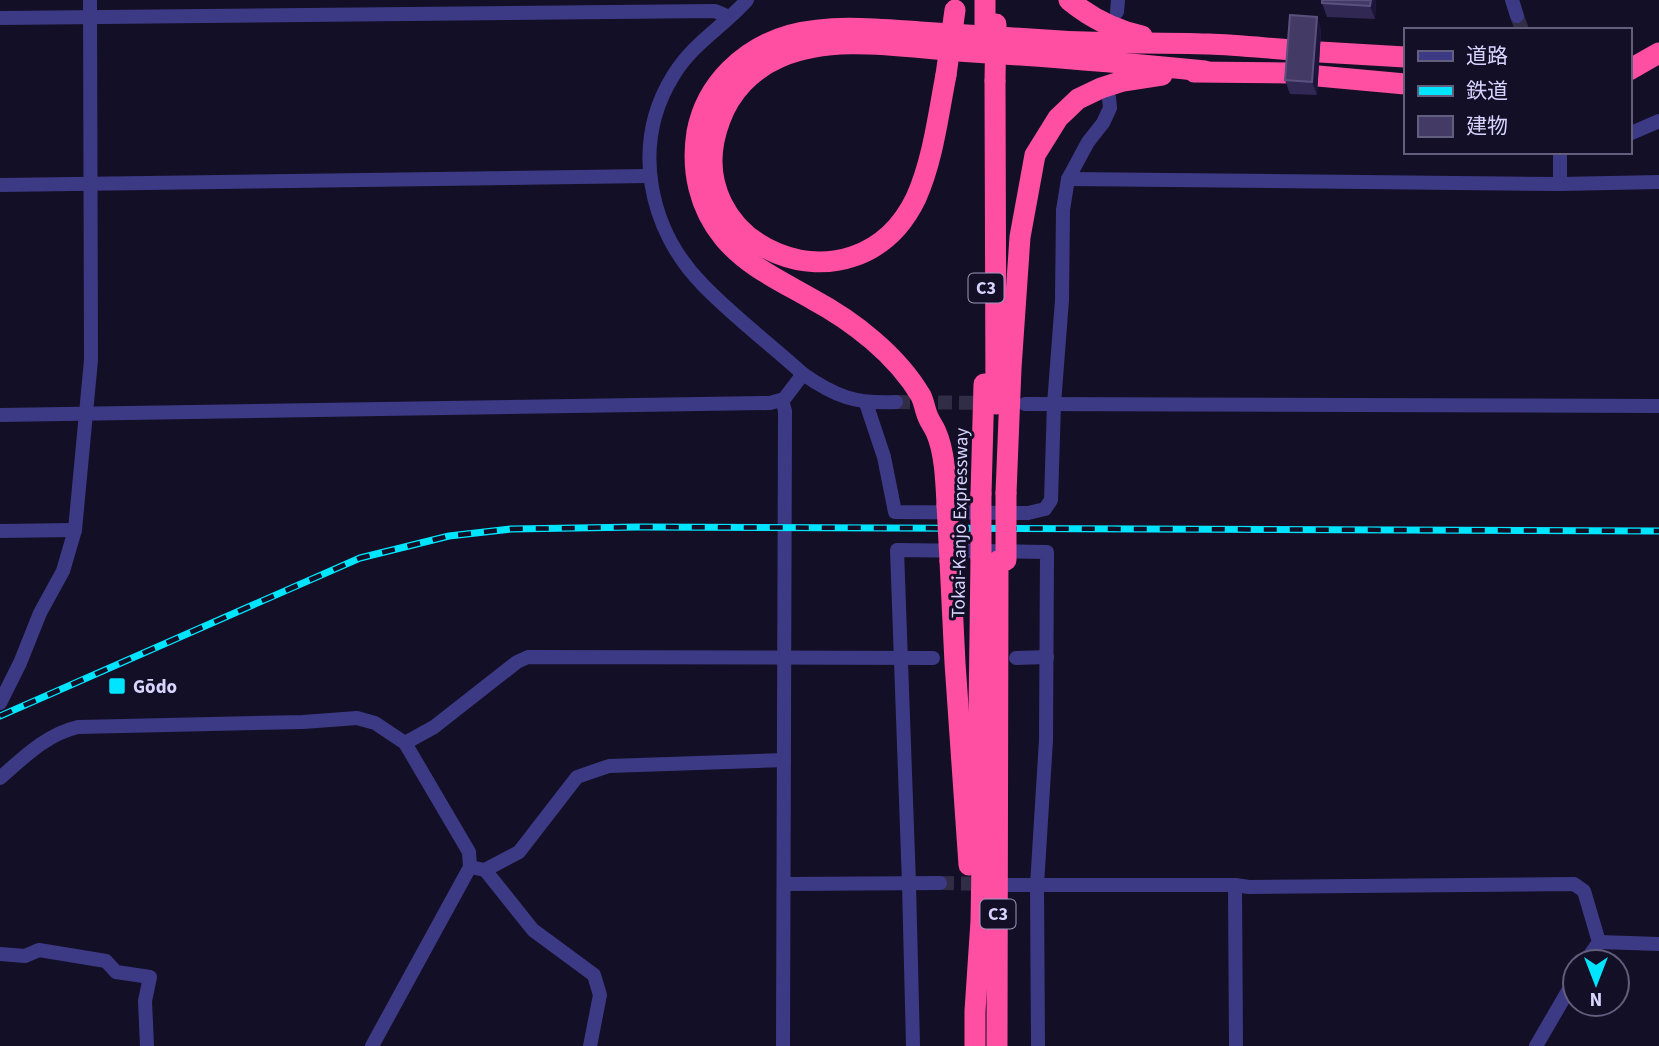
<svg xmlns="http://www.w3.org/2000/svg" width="1659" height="1046" viewBox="0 0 1659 1046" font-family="'Source Sans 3','Noto Sans JP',sans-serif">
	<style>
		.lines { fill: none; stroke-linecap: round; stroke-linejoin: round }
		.minor-tunnel { stroke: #312d47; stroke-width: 14; stroke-dasharray: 14 7; stroke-linecap: butt }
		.minor { stroke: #3d3a85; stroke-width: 14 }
		.highway { stroke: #ff4fa3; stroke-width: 21 }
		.rail-casing { stroke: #00e5ff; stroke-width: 7 }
		.rail { stroke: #130f26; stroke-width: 4.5; stroke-dasharray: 13; stroke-linecap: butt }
		.highway-bridge { stroke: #ff4fa3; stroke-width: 21 }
		.wall { fill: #312854 }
		.shaded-wall { fill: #1d163a }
		.building { fill: #433a66; stroke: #5a527e; stroke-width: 2 }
		.poi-dot { fill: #00e5ff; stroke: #130f26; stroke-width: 2.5 }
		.labels { text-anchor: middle; stroke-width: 6; stroke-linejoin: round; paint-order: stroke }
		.shield { fill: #130f26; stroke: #9e99be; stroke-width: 2 }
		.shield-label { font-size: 18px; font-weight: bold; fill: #d9d4ff }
		.street-label { font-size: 19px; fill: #d9d4ff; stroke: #130f26 }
		.poi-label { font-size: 19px; font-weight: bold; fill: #d9d4ff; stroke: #130f26; text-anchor: start }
	</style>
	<rect width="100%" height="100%" fill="#130f26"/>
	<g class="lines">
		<g class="minor-tunnel">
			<polyline points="1517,16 1522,30"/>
			<polyline points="896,402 992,403"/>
			<polyline points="940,883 988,884"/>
		</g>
		<g class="minor">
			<path d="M 747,0 C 722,28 693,43 673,76 C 631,144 648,229 703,285 C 734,317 770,344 803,374 C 836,397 856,404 896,402"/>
			<polyline points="1512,0 1517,16"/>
			<polyline points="1117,12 1118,0"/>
			<polyline points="0,18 715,11 729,17"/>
			<polyline points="1629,134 1659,121"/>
			<polyline points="1068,179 1560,184 1659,182"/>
			<polyline points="1560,184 1560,152"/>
			<polyline points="0,185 648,176"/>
			<path d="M 782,400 L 785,411 C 783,623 785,834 783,1046"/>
			<polyline points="866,403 884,457 895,512 1028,513 1045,509 1051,500 1054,404 1062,300 1063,210 1068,179 1088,142 1103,123 1110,108 1109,98"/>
			<polyline points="1025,404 1659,406"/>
			<polyline points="0,415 770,403 784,399 803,374"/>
			<polyline points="0,531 75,530"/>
			<polyline points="1016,658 1047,657"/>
			<polyline points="0,703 20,663 40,613 63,571 75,530 91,360 90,0"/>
			<polyline points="405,743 434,727 517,662 528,657 933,658"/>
			<path d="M 0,778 C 24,757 47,734 78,727 L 303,722 L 357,718 L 375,723 L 405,743 L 469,852 L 470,867 L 372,1046"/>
			<polyline points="470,867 485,870 519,852 577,777 609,766 784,760"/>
			<polyline points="485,870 533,930 594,975 600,995 590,1046"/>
			<polyline points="785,884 940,883"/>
			<polyline points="1007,885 1235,885 1249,887 1574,884 1584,891 1599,942"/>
			<polyline points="1235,885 1236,1046"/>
			<polyline points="1599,942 1659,944"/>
			<polyline points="0,954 25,956 39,950 106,961 116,972 150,977 145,1001 147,1046"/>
			<polyline points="1585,962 1599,942"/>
			<polyline points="913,1046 909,884 897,550 1047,552 1046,740 1037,885 1038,1046"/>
			<polyline points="1536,1046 1575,979"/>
		</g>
		<g class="highway">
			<polyline points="985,0 985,25"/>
			<path d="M 1069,0 C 1091,18 1114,30 1142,36"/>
			<polyline points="1320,52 1405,57"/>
			<polyline points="1629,70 1659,53"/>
			<polyline points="1194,72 1292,73"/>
			<path d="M 946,75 C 938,116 933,160 916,198 C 856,323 672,247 720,120 C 730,92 752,69 780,57 C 834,34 901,47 958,51 C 1041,56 1123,63 1205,71"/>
			<polyline points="1318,76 1405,84"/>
			<polyline points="995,81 996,404"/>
			<polyline points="1006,493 1011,368 1020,237 1035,155 1058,118 1078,99 1101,88 1123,81 1162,75"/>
			<polyline points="981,494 984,384"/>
			<path d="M 947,505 C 946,483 945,452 936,432 C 934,427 930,422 928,417 C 925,410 924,402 921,396 C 897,355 853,321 812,299 C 781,281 747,266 724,238 C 699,208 691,170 697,132 C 706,84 744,48 790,35 C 832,24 878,29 920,32 C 967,35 1014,38 1061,41 C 1110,44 1159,42 1208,44 C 1237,45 1265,48 1293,50"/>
			<polyline points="950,561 955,663 969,865"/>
			<polyline points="975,1046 975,1011 981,921 983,805 979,712 981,558"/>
			<polyline points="997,1046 998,561"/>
		</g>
		<g class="rail-casing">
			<polyline id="rail" points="0,716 360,558 449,536 511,529 639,527 1659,531"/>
		</g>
		<use href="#rail" class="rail"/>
		<g class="highway-bridge">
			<polyline points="946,75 955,10"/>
			<polyline points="995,81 996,24"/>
			<polyline points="1006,493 1006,560"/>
			<polyline points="947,505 950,561"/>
			<polyline points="981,558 981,494"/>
		</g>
	</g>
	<g class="wall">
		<polygon points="1376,0 1375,19 1327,17 1322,3"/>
		<polygon points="1317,17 1321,31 1317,95 1290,94 1285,80"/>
	</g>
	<g class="shaded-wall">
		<polygon points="1371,0 1376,0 1375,19 1370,6"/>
		<polygon points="1317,17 1321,31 1317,95 1312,82"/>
	</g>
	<g class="building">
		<polygon points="1322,0 1371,0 1370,6 1322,3"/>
		<polygon points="1290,15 1317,17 1312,82 1285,80"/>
	</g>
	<rect class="poi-dot" x="108" y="677" width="18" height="18" rx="3.5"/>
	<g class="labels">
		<g class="shield">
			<rect x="968.5" y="273.5" width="35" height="29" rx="5"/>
			<rect x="980.5" y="899.5" width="35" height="29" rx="5"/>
		</g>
		<g class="shield-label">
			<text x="986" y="294">C3</text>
			<text x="998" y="920">C3</text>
		</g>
		<g class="street-label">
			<text transform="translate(959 523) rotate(-89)" y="7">Tokai-Kanjo Expressway</text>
		</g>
		<g class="poi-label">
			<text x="133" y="693">Gōdo</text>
		</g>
	</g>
	<rect x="1404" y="28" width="228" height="126" fill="#130f26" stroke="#625e7d" stroke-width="2"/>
	<rect x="1418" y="51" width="35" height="10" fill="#3d3a85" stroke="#625e7d" stroke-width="2"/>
	<text x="1466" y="63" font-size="21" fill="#d9d4ff">道路</text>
	<rect x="1418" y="86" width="35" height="10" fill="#00e5ff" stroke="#625e7d" stroke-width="2"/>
	<text x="1466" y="98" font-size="21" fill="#d9d4ff">鉄道</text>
	<rect x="1418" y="116" width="35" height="21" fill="#433a66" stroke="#625e7d" stroke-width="2"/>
	<text x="1466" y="133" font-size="21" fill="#d9d4ff">建物</text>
	<g transform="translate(1596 983) rotate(180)"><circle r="33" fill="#130f26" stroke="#625e7d" stroke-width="2"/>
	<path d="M0-5L12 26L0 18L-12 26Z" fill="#00e5ff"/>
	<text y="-10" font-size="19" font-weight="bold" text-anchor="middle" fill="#d9d4ff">N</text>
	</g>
</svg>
